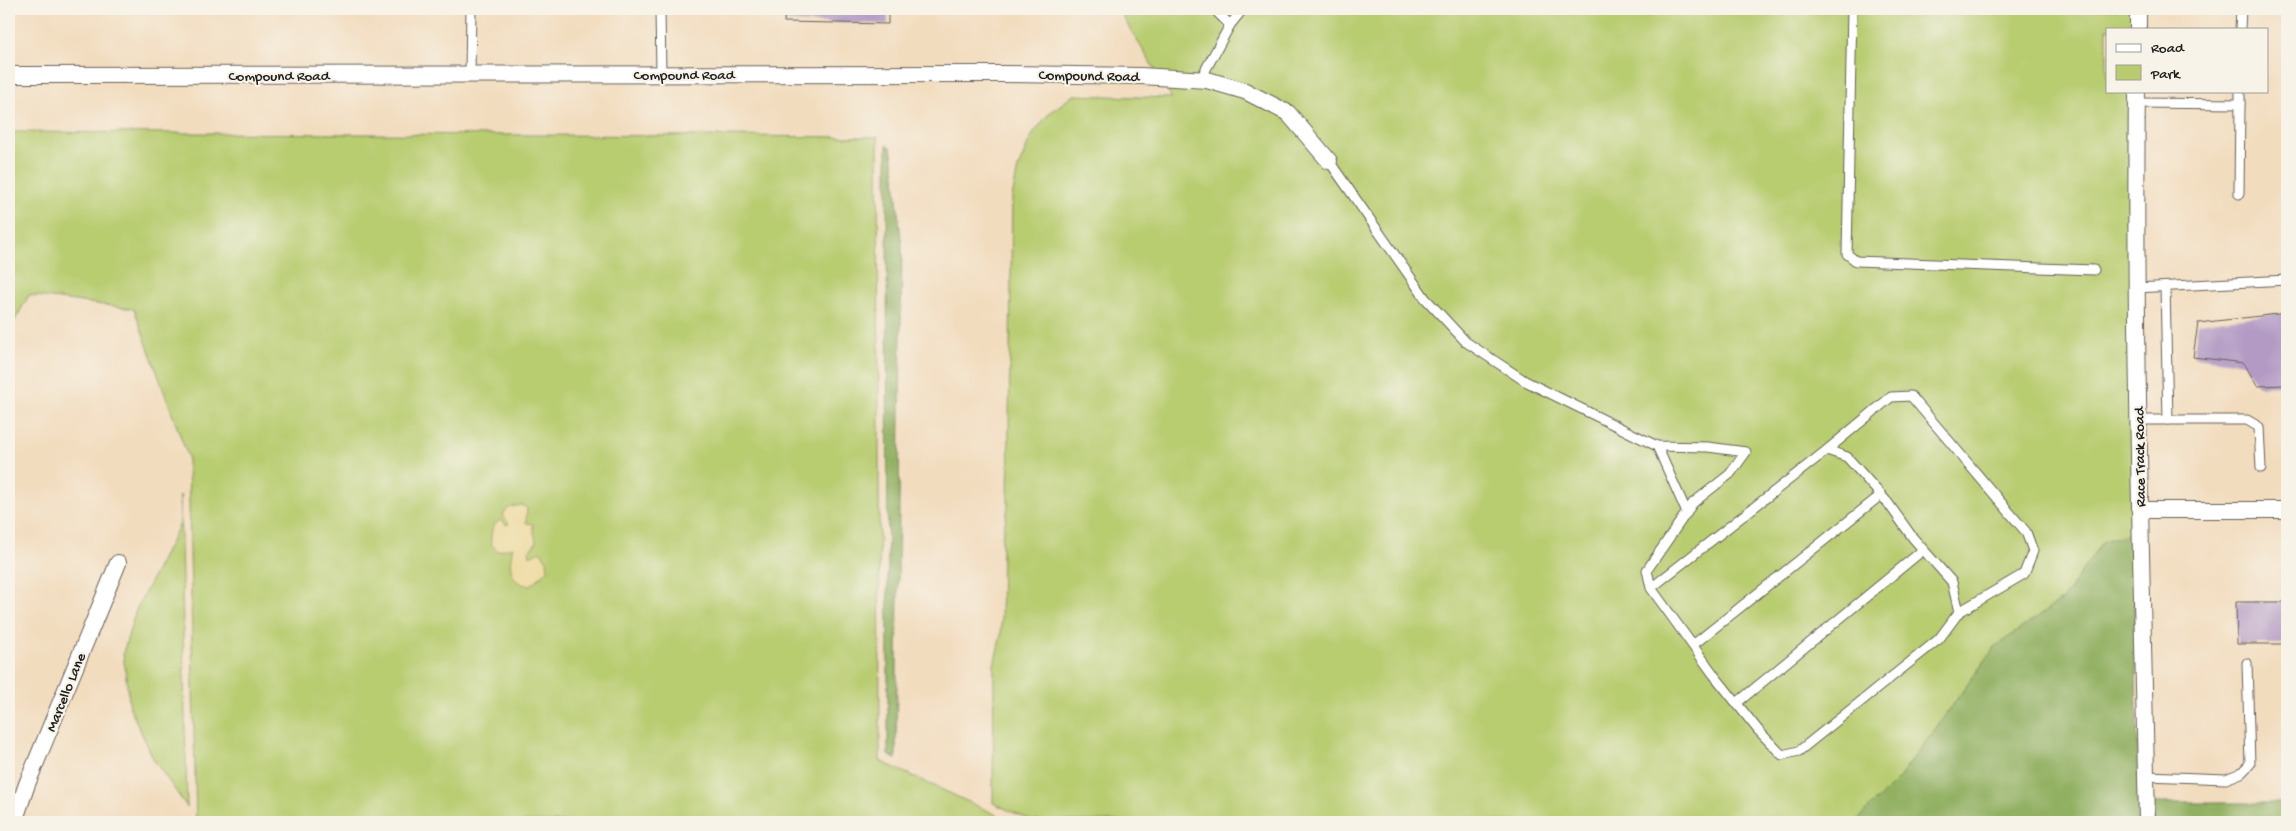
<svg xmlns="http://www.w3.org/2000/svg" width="2296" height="831" viewBox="0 0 2296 831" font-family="'Gochi Hand',sans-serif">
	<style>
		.green { fill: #b8cc6f; stroke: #6a7446 }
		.forest { fill: #92b062; stroke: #57663f }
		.sand { fill: #eeda9e; stroke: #857b5d }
		.building { fill: #b29ac4 }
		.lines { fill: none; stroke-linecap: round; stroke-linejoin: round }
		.service-casing { stroke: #675f55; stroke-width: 11 }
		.minor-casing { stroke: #675f55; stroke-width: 18 }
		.service { stroke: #fff; stroke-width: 9 }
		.minor { stroke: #fff; stroke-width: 16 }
		.labels { text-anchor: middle; stroke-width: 4.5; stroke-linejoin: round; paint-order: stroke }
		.street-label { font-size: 15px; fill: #1c1c1c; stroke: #f7f3e8 }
	</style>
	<rect width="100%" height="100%" fill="#f7f3e8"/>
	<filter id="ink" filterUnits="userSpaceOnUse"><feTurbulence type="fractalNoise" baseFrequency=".02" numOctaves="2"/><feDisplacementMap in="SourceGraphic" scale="10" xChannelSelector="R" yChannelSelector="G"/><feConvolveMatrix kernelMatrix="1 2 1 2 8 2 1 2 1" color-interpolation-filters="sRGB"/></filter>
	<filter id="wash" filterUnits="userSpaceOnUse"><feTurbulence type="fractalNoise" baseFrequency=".0096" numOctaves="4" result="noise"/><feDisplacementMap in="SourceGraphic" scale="20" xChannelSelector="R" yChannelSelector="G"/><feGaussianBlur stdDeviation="1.12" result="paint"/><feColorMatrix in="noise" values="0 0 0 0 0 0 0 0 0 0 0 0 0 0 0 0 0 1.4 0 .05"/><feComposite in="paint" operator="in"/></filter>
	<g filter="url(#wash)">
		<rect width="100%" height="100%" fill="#f2dcbe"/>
		<g class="green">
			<polygon points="1118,9 2138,9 2137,29 2107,29 2107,91 2137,91 2133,532 2102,542 2063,599 1995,647 1900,777 1855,822 1032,821 993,803 994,665 1001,635 1002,538 1008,507 1012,198 1018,168 1031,137 1049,113 1074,95 1172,98"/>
			<polygon points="9,132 878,137 880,761 1012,822 196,822 188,457 134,309 29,295 9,331"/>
			<polygon points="180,495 187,807 154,760 130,708 123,653 136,610 180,524"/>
		</g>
		<g class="forest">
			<path d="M 887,145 L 891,148 C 897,180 897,213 902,245 L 896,759 L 888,755 Z"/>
			<polygon points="2133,532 2139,803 2287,803 2287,822 1855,822 1900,777 1995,647 2063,599 2102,542"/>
		</g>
		<path class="sand" d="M 521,505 L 527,508 L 526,523 L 533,524 C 532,531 536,536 536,543 L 529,551 L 530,556 L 540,551 L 547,560 L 548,570 L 530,586 C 507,583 509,562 513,547 L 498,551 L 491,544 C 490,534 492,524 501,520 L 506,525 L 509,524 L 503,516 C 505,507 513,507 521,505 Z"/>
		<g id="blocks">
			<g class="building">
				<polygon points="785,9 888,9 888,24 784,22"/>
				<polygon points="2287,313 2287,385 2257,386 2244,363 2193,357 2198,323"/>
				<polygon points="2236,602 2287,602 2287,644 2237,644"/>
			</g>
		</g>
	</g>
	<g filter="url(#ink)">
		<use href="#blocks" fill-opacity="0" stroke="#675f55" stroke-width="1"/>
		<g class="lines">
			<g class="service-casing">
				<g id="service">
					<polyline points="660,9 661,74"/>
					<polyline points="1214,9 1230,25"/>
					<polyline points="1852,9 1847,254 1856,261 2094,270"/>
					<polyline points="2240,29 2241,9"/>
					<polyline points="470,74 471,9"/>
					<polyline points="1200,80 1230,25 1243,9"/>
					<polyline points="2137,103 2240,104 2239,194"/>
					<polyline points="2240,104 2240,91"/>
					<polyline points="1329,161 1425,298 1466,342 1525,381 1657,446 1708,447 1746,452 1730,474 1693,503 1647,570 1651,588 1714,675 1758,730 1782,755 1799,751 1939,639 1959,612 1952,582 1913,538 1888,503 1847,457 1827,450 1651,588"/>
					<polyline points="2165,287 2168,420"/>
					<polyline points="2136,288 2287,280"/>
					<polyline points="2137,420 2247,420 2259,427 2261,468"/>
					<polyline points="1657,446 1687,513"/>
					<polyline points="1827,450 1891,397 1911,396 2026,532 2033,551 2024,574 1959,612"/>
					<polyline points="1693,645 1881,495"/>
					<polyline points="1738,702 1923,550"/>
					<polyline points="2146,776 2226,779 2241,773 2250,764 2247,663"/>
				</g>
			</g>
			<g class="minor-casing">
				<g id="minor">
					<polyline points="2138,29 2138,9"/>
					<polyline points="9,75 1002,74 1141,76 1207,80 1245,91 1288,113 1329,161"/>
					<path d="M 2137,91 C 2134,335 2142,578 2147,822"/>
					<polyline points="2140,510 2287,510"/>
					<polyline points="14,822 27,784 118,563"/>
				</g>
			</g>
			<use href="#service" class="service"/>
			<use href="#minor" class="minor"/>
		</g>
	</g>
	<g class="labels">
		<g class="street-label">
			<text x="684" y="79">Compound Road</text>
			<text x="279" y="80">Compound Road</text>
			<text transform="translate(1089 75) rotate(1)" y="5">Compound Road</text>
			<text transform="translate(2139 457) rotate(-91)" y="5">Race Track Road</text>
			<text transform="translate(65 692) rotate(-68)" y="5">Marcello Lane</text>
		</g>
	</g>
	<rect width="2296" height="831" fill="none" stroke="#f7f3e8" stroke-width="30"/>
	<rect x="2106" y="28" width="162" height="65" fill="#f7f3e8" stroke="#9f9d96"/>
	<rect x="2116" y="44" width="25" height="8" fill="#ffffff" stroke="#9f9d96"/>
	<text x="2151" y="52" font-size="15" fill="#1c1c1c">Road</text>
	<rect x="2116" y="65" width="25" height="15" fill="#b8cc6f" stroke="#9f9d96"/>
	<text x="2151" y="78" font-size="15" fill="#1c1c1c">Park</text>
</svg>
